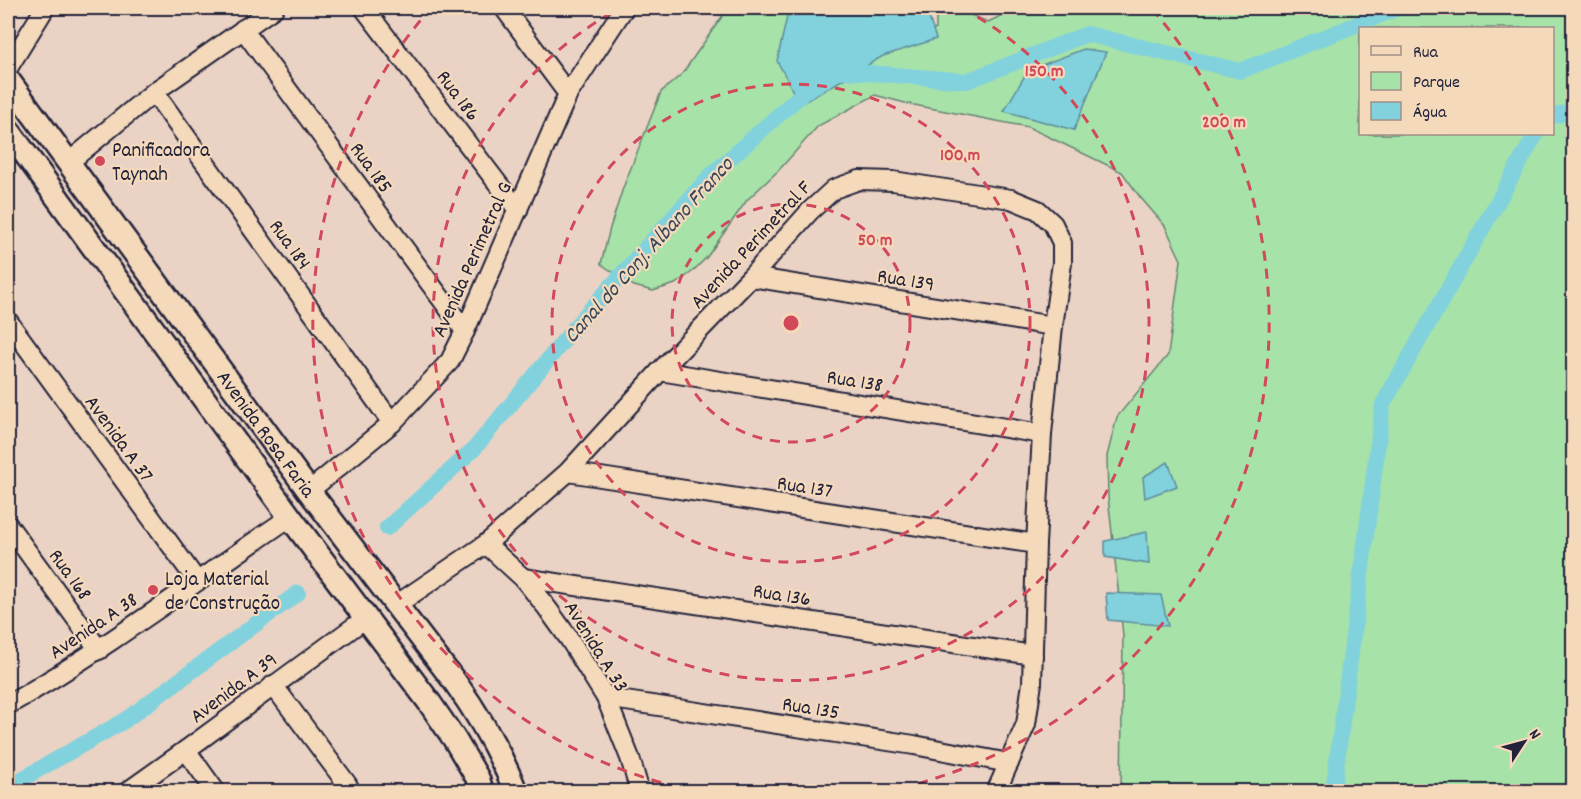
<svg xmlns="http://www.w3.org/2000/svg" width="1581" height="799" viewBox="0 0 1581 799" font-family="Dekko,sans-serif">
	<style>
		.green { fill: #a7e2a8; stroke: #648272; stroke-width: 1.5; fill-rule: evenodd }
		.water { fill: #82d2dd; stroke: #5c8c9c; stroke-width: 1.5 }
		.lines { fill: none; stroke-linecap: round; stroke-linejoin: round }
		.canal { stroke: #82d2dd; stroke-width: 16 }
		.minor-casing { stroke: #22223b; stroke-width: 22 }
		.tertiary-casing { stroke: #22223b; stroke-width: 27 }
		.minor { stroke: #f4d9bb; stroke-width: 18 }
		.tertiary { stroke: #f4d9bb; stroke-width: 22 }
		.ring { fill: none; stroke: #d1495b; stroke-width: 3; stroke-dasharray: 10 8 }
		.poi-dot { fill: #d1495b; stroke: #f4d9bb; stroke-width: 2 }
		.labels { text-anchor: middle; stroke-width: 4.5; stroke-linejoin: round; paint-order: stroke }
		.street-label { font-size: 21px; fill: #22223b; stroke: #f4d9bb }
		.poi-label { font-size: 21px; fill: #22223b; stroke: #f4d9bb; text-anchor: start }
		.water-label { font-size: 22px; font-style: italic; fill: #35455b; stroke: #f4d9bb }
		.centre { fill: #d1495b; stroke: #f4d9bb; stroke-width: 3 }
		.ring-label { font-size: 18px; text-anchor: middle; font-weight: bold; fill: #d1495b; stroke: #f4d9bb; stroke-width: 4.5; stroke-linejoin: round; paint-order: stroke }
	</style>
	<rect width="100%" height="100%" fill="#ead3c4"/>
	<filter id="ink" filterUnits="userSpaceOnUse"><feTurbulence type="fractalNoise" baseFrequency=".0167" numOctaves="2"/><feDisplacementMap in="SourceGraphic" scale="12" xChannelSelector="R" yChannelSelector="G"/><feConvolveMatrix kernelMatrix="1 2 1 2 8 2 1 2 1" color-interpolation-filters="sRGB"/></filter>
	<g filter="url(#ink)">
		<path class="green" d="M 728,8 L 879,8 L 908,41 L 936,29 L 936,11 L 956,9 L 988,22 L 1018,8 L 1573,8 L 1573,791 L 1121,791 L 1123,635 L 1108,496 L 1107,456 L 1117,417 L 1168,355 L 1181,260 L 1165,226 L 1140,197 L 1122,172 L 1028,127 L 909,104 L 875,95 L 818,126 L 779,170 L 747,200 L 707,257 L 692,272 L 675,284 L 653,291 L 634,286 L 601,264 L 610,228 L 623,188 L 661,92 L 682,74 ZM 1360,28 L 1552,28 L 1552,134 L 1360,134 Z"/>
		<g class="water">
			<polygon points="789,8 926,8 936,39 883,56 799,105 788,81 777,61"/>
			<polygon points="1084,49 1106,52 1074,130 1004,111 1028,70"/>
			<polygon points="1168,462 1177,486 1145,498 1143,477"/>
			<polygon points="1147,532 1149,564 1105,557 1105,541"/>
			<polygon points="1106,593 1161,595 1168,626 1108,620"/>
		</g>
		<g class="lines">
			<g class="canal">
				<polyline points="834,70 967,81 1087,34 1240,71 1398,8"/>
				<polyline points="1552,116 1574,111"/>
				<polyline points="387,528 474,449 580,321 709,177 811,86"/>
				<polyline points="8,787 124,721 298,593"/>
				<polyline points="1333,792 1383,404 1536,134"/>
			</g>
			<g class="minor-casing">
				<g id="minor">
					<polyline points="364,8 518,210"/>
					<polyline points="504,8 568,94"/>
					<polyline points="243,29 465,331"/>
					<polyline points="8,68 45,8"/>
					<polyline points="154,92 392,423"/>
					<polyline points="69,162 154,92 274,8"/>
					<polyline points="751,277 1053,326"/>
					<polyline points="8,321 197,581"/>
					<polyline points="660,371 1042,434"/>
					<polyline points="568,472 1036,544"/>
					<polyline points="309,491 392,423 450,361 465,331 568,94 624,8"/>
					<polyline points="8,525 99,650"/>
					<polyline points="486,544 523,578 547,608 570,640 606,698 630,758 640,792"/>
					<polyline points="523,578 1033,655"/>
					<polyline points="396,605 486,544 568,472 660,371 751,277 810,211 834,189 859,180 893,181 1011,199 1038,210 1053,224 1062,243 1062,263 1053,326 1042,434 1036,544 1032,683 1026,724 996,792"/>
					<polyline points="273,685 347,784 351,792"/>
					<polyline points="606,698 914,745 1009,763"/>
					<path d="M 8,705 C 106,649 196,581 290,517"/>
					<polyline points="186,750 216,792"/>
					<polyline points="127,792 186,750 366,618"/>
				</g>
			</g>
			<g class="tertiary-casing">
				<g id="tertiary">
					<path id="s1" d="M 8,80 L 309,491 L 455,682 C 480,717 500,752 516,792"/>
					<polyline points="8,130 290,517 429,702 455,740 478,779 482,792"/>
				</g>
			</g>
			<use href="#minor" class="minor"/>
			<use href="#tertiary" class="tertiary"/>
		</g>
	</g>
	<g class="ring">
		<circle cx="791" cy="323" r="119"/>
		<circle cx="791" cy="323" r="239"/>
		<path d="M962 8A358 358 0 1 1 620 8"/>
		<path d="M696 791A478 478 0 0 1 430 9M1152 9A478 478 0 0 1 886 791"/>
	</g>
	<g class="poi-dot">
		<circle cx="100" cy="161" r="6"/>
		<circle cx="153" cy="590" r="6"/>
	</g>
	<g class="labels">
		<g class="street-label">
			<text transform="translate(459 95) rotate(53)" y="7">Rua 186</text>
			<text transform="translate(372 167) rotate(54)" y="7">Rua 185</text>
			<text transform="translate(291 244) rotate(54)" y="7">Rua 184</text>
			<text transform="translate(750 244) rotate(-47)" y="7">Avenida Perimetral F</text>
			<text transform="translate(471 259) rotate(-66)" y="7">Avenida Perimetral G</text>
			<text transform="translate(906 279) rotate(9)" y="7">Rua 139</text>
			<text transform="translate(855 380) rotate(9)" y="7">Rua 138</text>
			<text dy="7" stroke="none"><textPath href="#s1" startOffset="438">Avenida Rosa Faria</textPath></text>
			<text transform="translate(120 438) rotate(54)" y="7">Avenida A 37</text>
			<text transform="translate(805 486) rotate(9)" y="7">Rua 137</text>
			<text transform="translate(71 574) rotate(54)" y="7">Rua 168</text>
			<text transform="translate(782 594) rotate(9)" y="7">Rua 136</text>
			<text transform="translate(93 625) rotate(-34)" y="7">Avenida A 38</text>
			<text transform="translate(597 646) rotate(58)" y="7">Avenida A 33</text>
			<text transform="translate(233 687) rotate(-37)" y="7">Avenida A 39</text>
			<text transform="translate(811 707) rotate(9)" y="7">Rua 135</text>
		</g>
		<g class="poi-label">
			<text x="112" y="156">Panificadora<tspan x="112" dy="24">Taynah</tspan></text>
			<text x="165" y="585">Loja Material<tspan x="165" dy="24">de Construção</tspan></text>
		</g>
		<g class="water-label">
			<text transform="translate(647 249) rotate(-48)" y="8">Canal do Conj. Albano Franco</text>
		</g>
	</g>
	<circle cx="791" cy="323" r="9" class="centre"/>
	<g class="ring-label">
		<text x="1044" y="76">150 m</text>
		<text x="1224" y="127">200 m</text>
		<text x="960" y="160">100 m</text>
		<text x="875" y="245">50 m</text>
	</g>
	<rect width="1581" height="799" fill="none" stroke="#f4d9bb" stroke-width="30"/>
	<rect x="15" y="15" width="1551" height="769" fill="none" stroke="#22223b" stroke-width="2" filter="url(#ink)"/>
	<rect x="1359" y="27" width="195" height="108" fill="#f4d9bb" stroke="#a09088" stroke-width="1.5"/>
	<rect x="1371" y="46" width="30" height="9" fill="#f4d9bb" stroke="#a09088" stroke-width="1.5"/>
	<text x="1413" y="57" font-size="18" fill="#22223b">Rua</text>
	<rect x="1371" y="72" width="30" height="18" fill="#a7e2a8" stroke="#a09088" stroke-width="1.5"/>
	<text x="1413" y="87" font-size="18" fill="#22223b">Parque</text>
	<rect x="1371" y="102" width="30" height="18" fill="#82d2dd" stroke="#a09088" stroke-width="1.5"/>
	<text x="1413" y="117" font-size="18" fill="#22223b">Água</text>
	<g transform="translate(1524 742) rotate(54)" stroke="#f4d9bb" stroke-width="4.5" paint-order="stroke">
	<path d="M0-4.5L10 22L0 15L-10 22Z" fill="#22223b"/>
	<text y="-9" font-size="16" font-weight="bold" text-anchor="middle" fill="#22223b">N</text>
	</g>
</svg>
